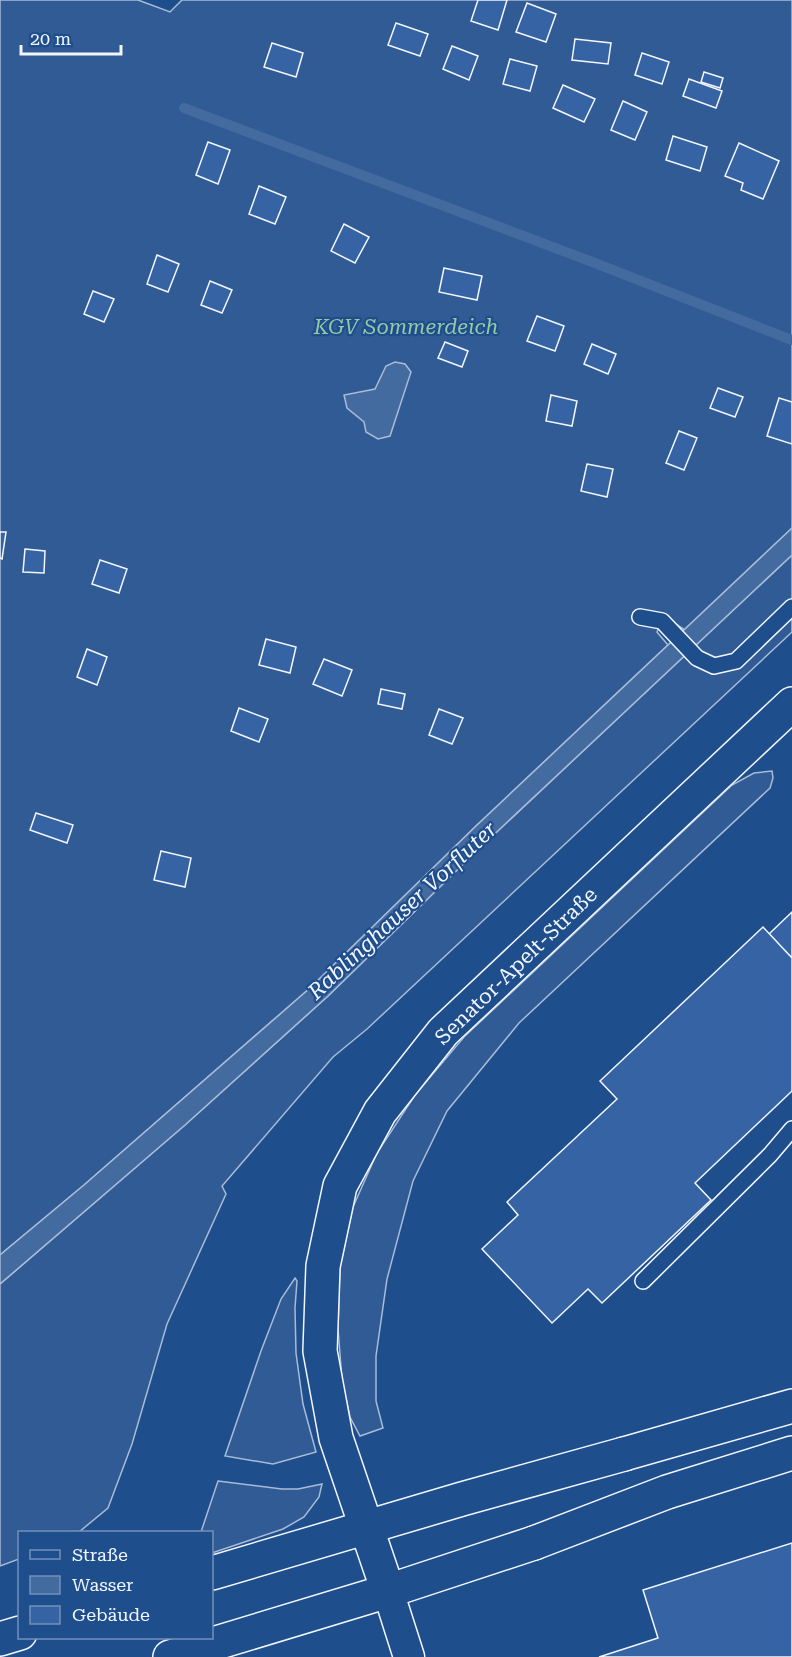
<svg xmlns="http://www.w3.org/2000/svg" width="792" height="1657" viewBox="0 0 792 1657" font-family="'Roboto Serif',serif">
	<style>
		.built { fill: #305b95; stroke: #a8bbd7; stroke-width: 1.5 }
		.water { fill: #446ba0; stroke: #a8bbd7; stroke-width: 1.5 }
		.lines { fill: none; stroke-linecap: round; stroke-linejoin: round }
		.stream { stroke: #446ba0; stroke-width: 10 }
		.building { fill: #3563a3; stroke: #f2f6ff; stroke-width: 1.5 }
		.service-casing { stroke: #f2f6ff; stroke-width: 18 }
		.minor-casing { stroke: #f2f6ff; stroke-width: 33 }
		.tertiary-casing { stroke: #f2f6ff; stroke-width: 36 }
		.motorway-casing { stroke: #f2f6ff; stroke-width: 36 }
		.service { stroke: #1f4e8c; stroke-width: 15 }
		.minor { stroke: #1f4e8c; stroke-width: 30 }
		.tertiary { stroke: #1f4e8c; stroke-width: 33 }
		.motorway { stroke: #1f4e8c; stroke-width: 33 }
		.labels { text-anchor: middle; stroke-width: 4.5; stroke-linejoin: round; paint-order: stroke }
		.park-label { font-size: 21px; font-style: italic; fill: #97c8a6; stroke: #1f4e8c }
		.street-label { font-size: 21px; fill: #f2f6ff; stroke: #1f4e8c }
		.water-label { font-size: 22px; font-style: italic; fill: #f2f6ff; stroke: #1f4e8c }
	</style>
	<rect width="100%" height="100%" fill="#1f4e8c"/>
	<g class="built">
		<polygon points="0,0 138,0 170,12 182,0 792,0 792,528 685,630 663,616 657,632 668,645 476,826 310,988 84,1185 0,1255"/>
		<polygon points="792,555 792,632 367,1029 333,1057 222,1186 226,1194 167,1324 132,1444 108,1508 79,1532 20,1532 19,1559 0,1566 0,1284 185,1125 328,996 486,842"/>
		<polygon points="772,771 773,778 770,788 519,1023 447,1111 413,1181 387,1279 376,1356 376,1401 383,1428 360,1436 350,1417 342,1380 338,1328 340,1267 353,1207 377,1153 415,1095 464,1037 732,785 754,773"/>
		<polygon points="295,1278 297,1281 295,1308 296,1353 303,1404 316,1452 273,1464 225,1456 261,1351 281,1299"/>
		<polygon points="218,1481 282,1489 298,1489 322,1484 319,1497 304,1517 283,1529 212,1553 212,1532 201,1532"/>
	</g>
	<g class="water">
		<polygon points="395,362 405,364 411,372 390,436 378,439 366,432 364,422 347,408 344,395 375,389 386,366"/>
		<polygon points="792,528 792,555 486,842 328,996 185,1125 0,1284 0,1255 84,1185 310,988 476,826"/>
	</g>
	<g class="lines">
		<polyline class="stream" points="184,108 595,263 792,340"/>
	</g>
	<g class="building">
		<polygon points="478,0 507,0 498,30 471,21"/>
		<polygon points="527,3 556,14 546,42 516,32"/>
		<polygon points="396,23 428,34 420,56 388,45"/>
		<polygon points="575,39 611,43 608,64 572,60"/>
		<polygon points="272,43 303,53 296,77 264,67"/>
		<polygon points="452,46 478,56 469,80 443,69"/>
		<polygon points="642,53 669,62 662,84 635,75"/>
		<polygon points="510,59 537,66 530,91 503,84"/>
		<polygon points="704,72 723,78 720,88 701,82"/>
		<polygon points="689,79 722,91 716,108 683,96"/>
		<polygon points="563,85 595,99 584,122 553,108"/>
		<polygon points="623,101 647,112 635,140 611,130"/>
		<polygon points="673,136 707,147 700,171 666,160"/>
		<polygon points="208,142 230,150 218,184 196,175"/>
		<polygon points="739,143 779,161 763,199 741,190 743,183 725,176"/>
		<polygon points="259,186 286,197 275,224 249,214"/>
		<polygon points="344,224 369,237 355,263 331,251"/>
		<polygon points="157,255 179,264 168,292 147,284"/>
		<polygon points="444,268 482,276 477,300 439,292"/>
		<polygon points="210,281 232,290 222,313 201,305"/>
		<polygon points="93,291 114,299 104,322 84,314"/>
		<polygon points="537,316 564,326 555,351 527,341"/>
		<polygon points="445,342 468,351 462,367 438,358"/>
		<polygon points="592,344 616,354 608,374 584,364"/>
		<polygon points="718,388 743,397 735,417 710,408"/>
		<polygon points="551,395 577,401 572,426 546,421"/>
		<polygon points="779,398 792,402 792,444 767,436"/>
		<polygon points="679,431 697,438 684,470 666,463"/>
		<polygon points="587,464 613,469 607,497 581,491"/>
		<polygon points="0,532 6,532 2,559 0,558"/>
		<polygon points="25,549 45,551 44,573 23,572"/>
		<polygon points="100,560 127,569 119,593 92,584"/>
		<polygon points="266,639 296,647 290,673 259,665"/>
		<polygon points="87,649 107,657 97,685 77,677"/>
		<polygon points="324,659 352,670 342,696 313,684"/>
		<polygon points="381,689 405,694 402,709 378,704"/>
		<polygon points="239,708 268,719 259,742 231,731"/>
		<polygon points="439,709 463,718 452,744 429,735"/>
		<polygon points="36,813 73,825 67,843 30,830"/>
		<polygon points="161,851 191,858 185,887 154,880"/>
		<polygon points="792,912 792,958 769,934"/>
		<polygon points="763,927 792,958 792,1091 695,1183 711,1200 602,1303 588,1289 552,1323 482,1249 518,1215 507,1202 617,1099 600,1081"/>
		<polygon points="792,1543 792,1657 599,1657 658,1638 643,1590"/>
	</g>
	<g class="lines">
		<g class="service-casing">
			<g id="service">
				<polyline points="640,617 662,621 697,658 714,666 736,661 792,607"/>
				<polyline points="643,1281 770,1155 792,1129"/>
			</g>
		</g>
		<g class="minor-casing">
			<polyline id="minor" points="388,1591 409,1657"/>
		</g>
		<g class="tertiary-casing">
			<g id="tertiary">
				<polyline points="212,1573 462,1499 624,1454"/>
				<polyline points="388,1591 336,1438 320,1351 323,1266 340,1186 380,1112 443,1032 792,704"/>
				<polyline points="0,1639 20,1633"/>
				<polyline points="170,1657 388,1591 534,1543"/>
			</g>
		</g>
		<g class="motorway-casing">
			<g id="motorway">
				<polyline points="624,1454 792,1406"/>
				<polyline points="534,1543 667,1492 792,1453"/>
			</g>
		</g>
		<use href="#service" class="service"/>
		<use href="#minor" class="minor"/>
		<use href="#tertiary" class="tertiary"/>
		<use href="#motorway" class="motorway"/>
	</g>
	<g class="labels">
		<g class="park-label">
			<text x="406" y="334">KGV Sommerdeich</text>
		</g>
		<g class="street-label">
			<text transform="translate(516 966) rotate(-44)" y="7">Senator-Apelt-Straße</text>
		</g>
		<g class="water-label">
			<text transform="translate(402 910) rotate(-43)" y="8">Rablinghauser Vorfluter</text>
		</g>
	</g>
	<rect x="18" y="1531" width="195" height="108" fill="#1f4e8c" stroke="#7391ba" stroke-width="1.5"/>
	<rect x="30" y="1550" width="30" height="9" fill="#1f4e8c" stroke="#7391ba" stroke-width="1.5"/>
	<text x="72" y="1561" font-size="18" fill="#f2f6ff">Straße</text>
	<rect x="30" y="1576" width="30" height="18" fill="#446ba0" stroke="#7391ba" stroke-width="1.5"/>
	<text x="72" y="1591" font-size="18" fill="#f2f6ff">Wasser</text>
	<rect x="30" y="1606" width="30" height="18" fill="#3563a3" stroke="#7391ba" stroke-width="1.5"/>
	<text x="72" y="1621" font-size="18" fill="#f2f6ff">Gebäude</text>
	<path d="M21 45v9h100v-9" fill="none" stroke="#f2f6ff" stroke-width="3"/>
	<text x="30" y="45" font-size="18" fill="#f2f6ff" stroke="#1f4e8c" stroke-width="4.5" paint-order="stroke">20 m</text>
</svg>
